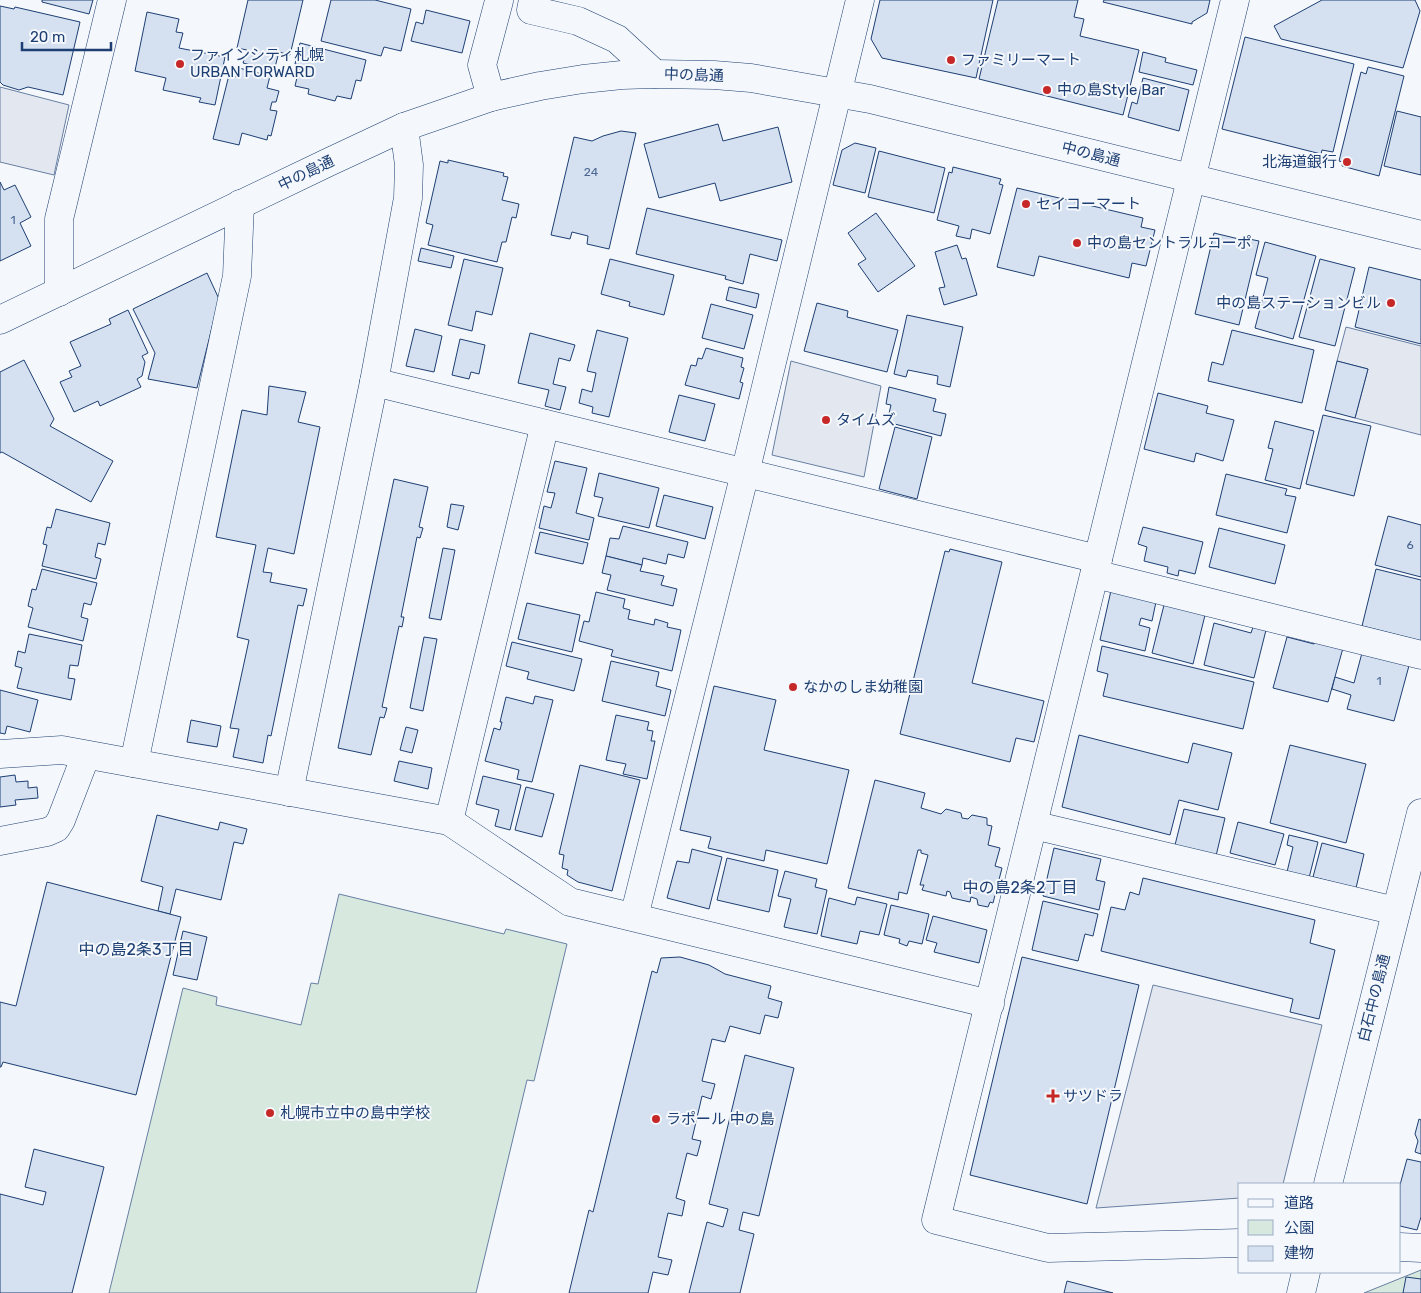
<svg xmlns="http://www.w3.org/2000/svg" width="1421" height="1293" viewBox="0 0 1421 1293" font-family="Rubik,'Noto Sans JP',sans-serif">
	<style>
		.green { fill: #d7e8df; stroke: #687fa3 }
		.parking { fill: #e3e8f0; stroke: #687fa3 }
		.building { fill: #d5e0f0; stroke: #1d3f73 }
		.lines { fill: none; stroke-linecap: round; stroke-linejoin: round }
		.minor-casing { stroke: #1d3f73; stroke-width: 29 }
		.minor { stroke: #f4f7fb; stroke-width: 28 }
		.poi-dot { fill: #c62828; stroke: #f4f7fb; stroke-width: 2 }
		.labels { text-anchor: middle; stroke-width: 4; stroke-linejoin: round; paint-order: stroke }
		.number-label { font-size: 12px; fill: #4b6792 }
		.poi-label { font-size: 15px; fill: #1d3f73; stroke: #f4f7fb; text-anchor: start }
		.street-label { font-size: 15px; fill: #1d3f73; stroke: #f4f7fb }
		.neighbourhood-label { font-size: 16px; fill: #1d3f73; stroke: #f4f7fb }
	</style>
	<rect width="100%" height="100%" fill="#f4f7fb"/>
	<g class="green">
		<polygon points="339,894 504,934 506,929 567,944 534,1081 527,1080 476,1293 109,1293 183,988 217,997 216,1005 301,1025 311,983 318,984"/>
		<polygon points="1421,1270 1421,1293 1364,1293"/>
	</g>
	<g class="parking">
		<polygon points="0,87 69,105 54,175 0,162"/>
		<polygon points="1346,327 1421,346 1421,435 1355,418 1368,369 1337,361"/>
		<polygon points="791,361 881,386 864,477 772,455"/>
		<polygon points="1153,985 1322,1025 1283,1184 1240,1184 1240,1198 1096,1208"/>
	</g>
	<g class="building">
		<polygon points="42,0 93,0 89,14 42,2"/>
		<polygon points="248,0 303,0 290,55 279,52 274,71 243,63 247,50 237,48"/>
		<polygon points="331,0 375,0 411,9 401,51 384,47 381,56 321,41"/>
		<polygon points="880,0 993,0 976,78 882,58 871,39"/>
		<polygon points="998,0 1078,0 1074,17 1084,19 1080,36 1139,50 1123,115 979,79"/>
		<polygon points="1104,0 1210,0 1207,13 1192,22 1192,24 1103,2"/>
		<polygon points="1322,0 1415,0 1420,11 1403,68 1281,39 1274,26"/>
		<polygon points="0,6 14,9 15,7 80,22 63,95 28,87 19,90 3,85 0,82"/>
		<polygon points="426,10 470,21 462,53 411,41 416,22 423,24"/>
		<polygon points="147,12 179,19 176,32 183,33 179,48 225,57 215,105 199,102 201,98 163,90 166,78 135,71"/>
		<polygon points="1245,37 1354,64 1333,152 1322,150 1321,154 1222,129"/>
		<polygon points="300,43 366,60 361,81 356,80 351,99 337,96 335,101 308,94 309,89 295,86 300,65 295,64"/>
		<polygon points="1143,52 1166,58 1165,62 1197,70 1193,85 1139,72"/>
		<polygon points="1368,67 1404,76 1379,176 1342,166 1343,162 1339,161 1361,72 1366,74"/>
		<polygon points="239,68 270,76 267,88 279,91 276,102 272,102 270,110 277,111 271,136 268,135 267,140 242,133 239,145 213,139 229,75 237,77"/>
		<polygon points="1143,78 1189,90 1179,131 1128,117 1132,102 1137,104"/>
		<polygon points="1397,111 1421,117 1421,175 1384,166"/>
		<polygon points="718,124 723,141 778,127 792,182 720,201 715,183 659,198 644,144"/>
		<polygon points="621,131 636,133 609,249 587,244 588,236 572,232 570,239 551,235 574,137 592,141 603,136"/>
		<polygon points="855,143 876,148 865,193 833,185 842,150"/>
		<polygon points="879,151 945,168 934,213 868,197"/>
		<polygon points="448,160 504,173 503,176 508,177 502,200 519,204 516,218 512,217 506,242 502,242 497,262 428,245 433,225 426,223 440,161 448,163"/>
		<polygon points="953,167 1001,179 999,184 1003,185 990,234 972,229 970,239 956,236 959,226 937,220 949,172 952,173"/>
		<polygon points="0,182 4,190 15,185 31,217 20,223 31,246 0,261"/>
		<polygon points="1017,188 1143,218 1141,227 1155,230 1146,266 1132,263 1129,278 1039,256 1034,276 997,267"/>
		<polygon points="647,208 782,240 777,261 750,254 743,284 725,279 726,276 636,254"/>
		<polygon points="876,213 915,266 878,292 858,264 866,259 848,233"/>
		<polygon points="1214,233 1243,240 1244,238 1259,241 1239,325 1195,314"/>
		<polygon points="1265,242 1316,256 1293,339 1255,328 1268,278 1256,275"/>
		<polygon points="957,245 962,259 966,258 977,295 944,305 939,288 945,287 935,252"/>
		<polygon points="421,248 454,256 451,268 418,261"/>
		<polygon points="464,259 503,268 492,315 476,311 472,331 448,325"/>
		<polygon points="610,259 674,275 664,315 629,306 630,302 601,294"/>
		<polygon points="1320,259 1355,268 1335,346 1299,337"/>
		<polygon points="1369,267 1421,280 1421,344 1355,327"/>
		<polygon points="207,273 219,299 197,388 148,379 155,353 133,309"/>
		<polygon points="729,287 759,294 756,308 726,300"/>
		<polygon points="817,303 848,311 847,317 898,330 887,372 804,351"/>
		<polygon points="711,304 753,315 744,349 702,338"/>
		<polygon points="128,310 148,353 142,356 145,362 142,376 137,379 141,387 100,406 98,401 74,412 60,382 72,377 69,371 81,366 70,342 111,324 109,319"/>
		<polygon points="907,315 963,327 950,387 937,384 938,376 908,370 906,377 894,374"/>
		<polygon points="415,329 442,336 434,372 406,366"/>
		<polygon points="597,330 628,338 609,417 592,413 593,407 579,403 582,389 592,392 596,373 587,371"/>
		<polygon points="1232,330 1314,350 1302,403 1208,381 1212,362 1223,365"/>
		<polygon points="530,333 575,345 570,361 559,358 553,384 566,387 560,410 545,406 549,390 518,383"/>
		<polygon points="460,339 485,345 479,374 471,372 469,379 452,375"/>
		<polygon points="706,348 743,358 741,367 744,368 740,382 743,383 739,399 685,385 691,365 696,366 698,358 702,359"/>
		<polygon points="24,360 54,419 50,426 113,461 91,502 2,452 0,453 0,372"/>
		<polygon points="1337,361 1368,369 1355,418 1325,410"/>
		<polygon points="269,386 306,392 298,422 320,427 294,554 268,548 263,572 272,573 270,582 307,589 303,606 298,605 271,736 268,735 263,763 233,757 239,729 230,728 249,640 237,637 256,545 216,537 242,410 267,415"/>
		<polygon points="889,387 936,399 933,411 946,414 941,436 887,422 891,405 886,404"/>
		<polygon points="1158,393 1208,406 1206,413 1234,420 1223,461 1196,453 1194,462 1144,449"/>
		<polygon points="679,395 715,404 705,441 669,432"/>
		<polygon points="1323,415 1371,426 1354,496 1306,484"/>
		<polygon points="1275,421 1314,431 1300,489 1265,480 1273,449 1268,448"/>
		<polygon points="895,427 932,437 917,499 879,489"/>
		<polygon points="555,461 587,468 576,513 594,518 589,540 539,528 544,506 551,508 555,493 547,492"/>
		<polygon points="599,473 659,488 649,528 598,516 603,498 594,496"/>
		<polygon points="1226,474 1287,489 1285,495 1296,497 1287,533 1216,515"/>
		<polygon points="394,479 428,487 419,527 423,528 420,538 417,537 401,617 404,617 402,627 399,626 382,707 387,708 384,718 380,717 371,755 338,748"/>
		<polygon points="664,495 713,507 705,539 656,526"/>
		<polygon points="451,504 464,506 458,530 447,527"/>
		<polygon points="56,509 110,523 105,545 98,543 95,557 101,559 96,579 42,566 47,545 43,544 47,527 51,528"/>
		<polygon points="1388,516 1421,525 1421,577 1375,565"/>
		<polygon points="623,526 688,542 684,558 668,554 666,564 643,558 642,565 606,556 610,538 619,539"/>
		<polygon points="1143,527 1203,542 1195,574 1179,570 1178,576 1167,573 1168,567 1144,561 1147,547 1138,544"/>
		<polygon points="1219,528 1285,545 1275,584 1209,567"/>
		<polygon points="540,532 588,543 583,564 535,553"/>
		<polygon points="443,548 455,550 441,620 429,618"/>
		<polygon points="950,549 1002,562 972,683 1044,701 1034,742 1016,738 1010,762 900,734 945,551 949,552"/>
		<polygon points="606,556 642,565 640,571 664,576 661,585 677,589 673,606 607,590 611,575 602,573"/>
		<polygon points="42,569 97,583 91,605 84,603 81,617 88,619 83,641 28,627 33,608 28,606 32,589 36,590"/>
		<polygon points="1376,569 1421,580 1421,641 1362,626"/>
		<polygon points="1112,586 1157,597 1152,621 1141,618 1139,625 1150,628 1145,651 1100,640"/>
		<polygon points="596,592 625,599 623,608 630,610 628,619 654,625 655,619 668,623 667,627 681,630 672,671 611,656 613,650 579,641 584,621 589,622"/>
		<polygon points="1165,601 1206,611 1193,664 1152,653"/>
		<polygon points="527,603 580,615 572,652 518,639"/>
		<polygon points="1214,623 1251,633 1253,627 1266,630 1254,678 1204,665"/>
		<polygon points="29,634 82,645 78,666 70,665 68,678 75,679 71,700 17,688 22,668 15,666 18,651 25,653"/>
		<polygon points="424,637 437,639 423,711 410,708"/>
		<polygon points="1287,637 1314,644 1315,640 1343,648 1328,702 1273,688"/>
		<polygon points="512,642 582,659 574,691 527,679 529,672 506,666"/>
		<polygon points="1102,646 1254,682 1243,729 1103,696 1108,674 1097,671"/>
		<polygon points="1363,649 1410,662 1394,721 1347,709 1351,695 1332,689 1335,677 1354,683"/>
		<polygon points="611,661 659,672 656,686 671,690 665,716 602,701"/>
		<polygon points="714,686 776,700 764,750 849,770 827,864 766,850 764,861 708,848 711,837 680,830"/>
		<polygon points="0,690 38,700 30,732 7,726 5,734 0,733"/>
		<polygon points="535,696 553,700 532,782 517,779 519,770 485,761 494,728 500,730 502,722 500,722 506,697 533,704"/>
		<polygon points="616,715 649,722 647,730 653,731 651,741 655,741 647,779 623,774 626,764 606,760"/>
		<polygon points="191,720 221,726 217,747 187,742"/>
		<polygon points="406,727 418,730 412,753 400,750"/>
		<polygon points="1079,735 1188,763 1193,743 1232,753 1218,810 1179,800 1170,835 1062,807"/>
		<polygon points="1290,745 1366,764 1346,843 1270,823"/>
		<polygon points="399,761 432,768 428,789 394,781"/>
		<polygon points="580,765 640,780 612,891 578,882 567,875 568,870 562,868 564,855 559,854"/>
		<polygon points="15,775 16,782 28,781 28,788 37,787 38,798 15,800 16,805 0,807 0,777"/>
		<polygon points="483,776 521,785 510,830 495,826 499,810 476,804"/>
		<polygon points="875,780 925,793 921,808 941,814 946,809 961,813 962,818 968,819 972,815 987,818 987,825 992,826 988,845 1000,848 995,866 1002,868 993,903 990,902 988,907 978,905 977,899 971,897 970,902 952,898 950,892 947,891 946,896 922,890 924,885 920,885 928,855 921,853 921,850 918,850 907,894 899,892 898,900 848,888"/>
		<polygon points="526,787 554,794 542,837 515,830"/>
		<polygon points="1184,809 1225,818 1216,856 1175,845"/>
		<polygon points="157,815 218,830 220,822 247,829 243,844 234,842 221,900 176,889 170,914 158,911 163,887 141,881"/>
		<polygon points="1238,822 1284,834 1275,865 1230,853"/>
		<polygon points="1289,835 1318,842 1309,878 1287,872 1293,847 1287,845"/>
		<polygon points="1322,843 1364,854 1356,888 1313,877"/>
		<polygon points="1054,848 1101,859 1096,880 1105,882 1099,910 1043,896"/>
		<polygon points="692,849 722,857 709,909 667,898 677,861 689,863"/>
		<polygon points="727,858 778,870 769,912 717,900"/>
		<polygon points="785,871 817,879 815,887 827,890 817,934 784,927 791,899 778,896"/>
		<polygon points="1143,878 1315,920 1310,943 1335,950 1319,1019 1290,1012 1293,999 1101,951 1111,907 1125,910 1130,892 1139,895"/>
		<polygon points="47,882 181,917 136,1095 3,1062 1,1067 0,1067 0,1002 16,1006"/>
		<polygon points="857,897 887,904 879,935 860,931 857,944 821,936 829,898 855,905"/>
		<polygon points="1043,901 1098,914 1093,936 1085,934 1078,961 1032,950"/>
		<polygon points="891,905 929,914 922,944 909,941 907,946 899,943 900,939 884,935"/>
		<polygon points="933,916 987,930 979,963 934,952 937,943 926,940"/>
		<polygon points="183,931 207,937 197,980 173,975"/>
		<polygon points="680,957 709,965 725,974 771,986 768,998 782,1002 778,1018 765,1015 760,1034 730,1026 725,1042 712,1039 702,1081 715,1084 711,1099 702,1096 692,1139 701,1141 697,1156 687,1153 676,1198 685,1201 682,1216 668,1213 658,1257 672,1260 668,1275 653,1272 648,1293 569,1293 589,1210 593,1212 652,971 657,973 661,958"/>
		<polygon points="1022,957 1139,985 1087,1204 970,1175"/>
		<polygon points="745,1055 794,1068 759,1216 743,1212 739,1230 754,1234 740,1293 689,1293 707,1222 723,1227 728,1209 709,1204"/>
		<polygon points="1419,1119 1421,1120 1421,1154 1415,1152 1418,1141 1415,1134"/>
		<polygon points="34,1149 104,1167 72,1293 0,1293 0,1194 43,1205 46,1192 25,1187"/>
		<polygon points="1407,1159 1421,1162 1421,1217 1417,1230 1400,1226 1400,1185"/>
		<polygon points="1406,1277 1421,1279 1421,1293 1403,1293"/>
		<polygon points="1067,1281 1113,1293 1064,1293"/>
	</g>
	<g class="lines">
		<g class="minor-casing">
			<g id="minor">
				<polyline points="533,0 531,10 578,21 617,39 655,74"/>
				<polyline points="1235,0 936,1220 1048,1248 1240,1243"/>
				<polyline points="491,97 482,65 499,1"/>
				<polyline points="59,292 59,219 112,0"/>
				<polyline points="0,320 329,162 404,127 491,97 540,86 583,79 622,75 655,74 714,75 751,78 870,99 1421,235"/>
				<polyline points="374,382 1098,559"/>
				<polyline points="1095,574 1421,655"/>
				<polyline points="0,754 62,750 449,821 570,902 990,1004"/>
				<polyline points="134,763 237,276 240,204"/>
				<polyline points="289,792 374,382 408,198 409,165 404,127"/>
				<polyline points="449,821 545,424"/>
				<polyline points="1033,825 1396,911"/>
				<polyline points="0,841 47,832 56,828 61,820 86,755"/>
				<polyline points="634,917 745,473 860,0"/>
				<polyline points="1328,1184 1421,813"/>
				<polyline points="1400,1247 1421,1248"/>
				<polyline points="1301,1293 1306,1272"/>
			</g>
		</g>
		<use href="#minor" class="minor"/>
	</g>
	<g class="poi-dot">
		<circle cx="951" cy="60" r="5"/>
		<circle cx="180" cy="64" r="5"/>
		<circle cx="1047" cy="90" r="5"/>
		<circle cx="1347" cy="162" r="5"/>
		<circle cx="1026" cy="204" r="5"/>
		<circle cx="1077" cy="243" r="5"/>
		<circle cx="1391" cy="303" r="5"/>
		<circle cx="826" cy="420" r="5"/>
		<circle cx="793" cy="687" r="5"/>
		<path d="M1050.5 1088.5h5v5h5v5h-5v5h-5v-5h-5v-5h5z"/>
		<circle cx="270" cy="1113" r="5"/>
		<circle cx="656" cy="1119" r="5"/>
	</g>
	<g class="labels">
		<g class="number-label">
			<text x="591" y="176">24</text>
			<text x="13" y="224">1</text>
			<text x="1410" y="549">6</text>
			<text x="1379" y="685">1</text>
		</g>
		<g class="poi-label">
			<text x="190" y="60">ファインシティ札幌<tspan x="190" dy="17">URBAN FORWARD</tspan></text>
			<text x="961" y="65">ファミリーマート</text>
			<text x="1057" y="95">中の島Style Bar</text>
			<text x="1337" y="167" text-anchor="end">北海道銀行</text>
			<text x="1036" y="209">セイコーマート</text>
			<text x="1087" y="248">中の島セントラルコーポ</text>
			<text x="1381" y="308" text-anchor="end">中の島ステーションビル</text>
			<text x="836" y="425">タイムズ</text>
			<text x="803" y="692">なかのしま幼稚園</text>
			<text x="1063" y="1101">サツドラ</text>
			<text x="280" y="1118">札幌市立中の島中学校</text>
			<text x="666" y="1124">ラポール 中の島</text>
		</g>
		<g class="street-label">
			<text transform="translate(694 75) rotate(2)" y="5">中の島通</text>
			<text transform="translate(1091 154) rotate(14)" y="5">中の島通</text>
			<text transform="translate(306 173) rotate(-26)" y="5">中の島通</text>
			<text transform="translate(1374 998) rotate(-76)" y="5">白石中の島通</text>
		</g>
		<g class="neighbourhood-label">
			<text x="1020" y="893">中の島2条2丁目</text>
			<text x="136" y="955">中の島2条3丁目</text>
		</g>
	</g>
	<rect x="1238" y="1183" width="162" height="90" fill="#f4f7fb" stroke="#9eadc5"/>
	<rect x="1248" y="1199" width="25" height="8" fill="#f4f7fb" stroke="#9eadc5"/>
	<text x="1284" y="1208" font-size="15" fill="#1d3f73">道路</text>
	<rect x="1248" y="1220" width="25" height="15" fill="#d7e8df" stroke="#9eadc5"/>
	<text x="1284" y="1233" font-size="15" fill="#1d3f73">公園</text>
	<rect x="1248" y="1246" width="25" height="15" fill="#d5e0f0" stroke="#9eadc5"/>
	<text x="1284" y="1258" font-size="15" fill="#1d3f73">建物</text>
	<path d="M22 42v8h89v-8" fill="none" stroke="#1d3f73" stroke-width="2.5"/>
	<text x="30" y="42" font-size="15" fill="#1d3f73" stroke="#f4f7fb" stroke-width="4" paint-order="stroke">20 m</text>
</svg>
